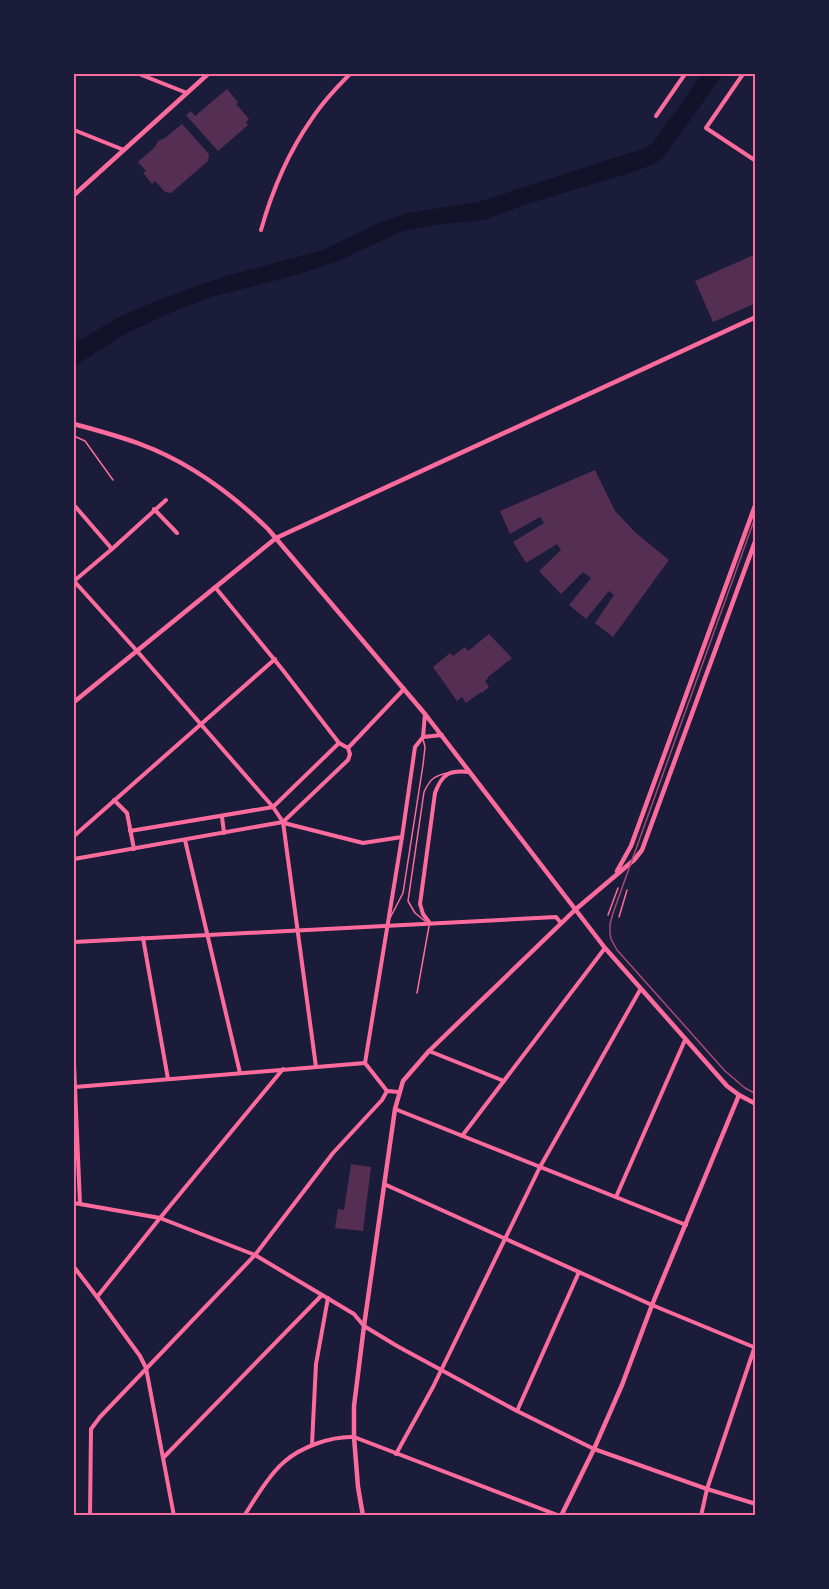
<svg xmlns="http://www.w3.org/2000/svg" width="829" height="1589" viewBox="0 0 829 1589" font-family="'PT Sans',sans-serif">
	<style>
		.water { fill: #12122b }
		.building { fill: #542f53 }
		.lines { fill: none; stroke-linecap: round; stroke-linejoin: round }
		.path { stroke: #ff6b9d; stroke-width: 1.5 }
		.service { stroke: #ff6b9d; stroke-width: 1.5 }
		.minor { stroke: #ff6b9d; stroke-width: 4 }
		.tertiary { stroke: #ff6b9d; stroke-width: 4.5 }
		.tram { stroke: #a44b75; stroke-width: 1.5 }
		.neatline { fill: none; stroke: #ff6b9d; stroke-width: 2 }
	</style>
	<rect width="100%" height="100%" fill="#1b1b3a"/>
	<polygon class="water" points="702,74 723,74 671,147 663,157 654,164 633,172 527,204 484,220 433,225 400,232 336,262 303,273 212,297 179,309 129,332 74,366 74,344 117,318 151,303 185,290 226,276 323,250 378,223 408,213 478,202 645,148 653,143"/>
	<g class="building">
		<polygon points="227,89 238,102 236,104 249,119 246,122 248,125 218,151 186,115 191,111 195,116"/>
		<polygon points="182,124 209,154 208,161 171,193 165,192 155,181 152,184 143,173 146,171 138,162 155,147 158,141 165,138"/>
		<polygon points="756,254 756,303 713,322 695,281"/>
		<polygon points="595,470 615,511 636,533 669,560 613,637 595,623 614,595 609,591 586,619 569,605 591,578 583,572 561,594 539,571 561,550 557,544 526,563 513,542 544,523 540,517 510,534 500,511"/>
		<polygon points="489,634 512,658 488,677 488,678 485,681 489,687 482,693 481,692 466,703 462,697 457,701 433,667 450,653 453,656 465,647 468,651"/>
		<polygon points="351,1164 371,1167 363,1231 335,1228 338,1209 344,1210"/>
	</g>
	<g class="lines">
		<g class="path">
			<polyline points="608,915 618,888"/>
			<polyline points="619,917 627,890"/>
		</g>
		<g class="service">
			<polyline points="74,436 85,441 113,480"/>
			<polyline points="390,918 403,893 423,765 425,747 423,739"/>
			<path d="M 425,921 L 415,913 L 408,901 L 424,792 C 430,779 434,776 447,773"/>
			<polyline points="417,993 429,926"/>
		</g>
		<g class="minor">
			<polyline points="139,74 187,93"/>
			<polyline points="743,74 706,128 756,161"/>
			<polyline points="656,116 685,74"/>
			<polyline points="74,130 124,150"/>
			<path d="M 261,230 C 272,191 288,153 311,120 C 322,103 336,88 350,74"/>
			<polyline points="74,505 112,549"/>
			<polyline points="154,509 177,533"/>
			<polyline points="74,581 137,651 273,807 283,822 316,1067"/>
			<polyline points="74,581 112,549 166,500"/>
			<polyline points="215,587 282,669 339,743"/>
			<polyline points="423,737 442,735"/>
			<polyline points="114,800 127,813 134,849"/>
			<polyline points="222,817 224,833"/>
			<polyline points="284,823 363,843 402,837"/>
			<polyline points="130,831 273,807 339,743 348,748"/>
			<polyline points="74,836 275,659"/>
			<polyline points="185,840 240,1073"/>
			<polyline points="74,859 283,822 348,760 350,754 348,748 404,689"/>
			<path d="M 429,922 L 423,914 L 420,904 L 435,793 C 442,774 449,770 469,772"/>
			<polyline points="143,938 168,1079"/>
			<polyline points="74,942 556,917 561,923"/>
			<polyline points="429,1051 504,1081"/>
			<polyline points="74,1064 80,1204"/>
			<polyline points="75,1087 365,1063"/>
			<polyline points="387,1091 365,1063 402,837 415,747 423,737 425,714"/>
			<polyline points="395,1109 686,1225"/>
			<polyline points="462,1136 605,948"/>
			<polyline points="384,1184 652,1305 756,1348"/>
			<polyline points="616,1197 685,1040"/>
			<polyline points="74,1203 160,1218 255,1255 354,1314 364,1326 397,1346 517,1411 594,1449 707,1489 756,1504"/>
			<polyline points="74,1267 97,1297 140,1356 146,1368 174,1516"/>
			<polyline points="97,1297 160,1218 283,1069"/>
			<polyline points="517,1411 579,1272"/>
			<polyline points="312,1444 316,1364 328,1298"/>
			<polyline points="396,1454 433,1387 540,1167 640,990"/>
			<polyline points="164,1457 322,1295"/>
			<polyline points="90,1516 91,1429 100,1417 255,1255 333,1153 382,1100 387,1091 399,1092"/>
			<path d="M 244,1516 C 255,1499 269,1475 284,1462 C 301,1447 331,1436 354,1437 L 560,1516"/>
			<polyline points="701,1516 707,1489 756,1343"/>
		</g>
		<g class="tertiary">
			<polyline points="74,195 208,74"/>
			<path d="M 74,424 C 96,430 119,436 140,444 C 189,462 231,493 268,529 L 425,714 L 605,948 L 727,1086 L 739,1095 L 756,1104"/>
			<polyline points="74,702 276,538 756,317"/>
			<polyline points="617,871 631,846 756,503"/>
			<polyline points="363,1516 358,1487 354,1437 354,1406 364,1326 395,1109 403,1081 429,1051 576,909 634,860 642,850 756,539"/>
			<polyline points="561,1516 594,1449 622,1385 652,1305 739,1095"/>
		</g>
		<polyline class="tram" points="756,515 613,913 610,924 610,933 611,939 617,950 725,1071 745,1088 756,1094"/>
	</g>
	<rect width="829" height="1589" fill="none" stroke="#1b1b3a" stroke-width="150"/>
	<rect x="75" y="75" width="679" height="1439" class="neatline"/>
</svg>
